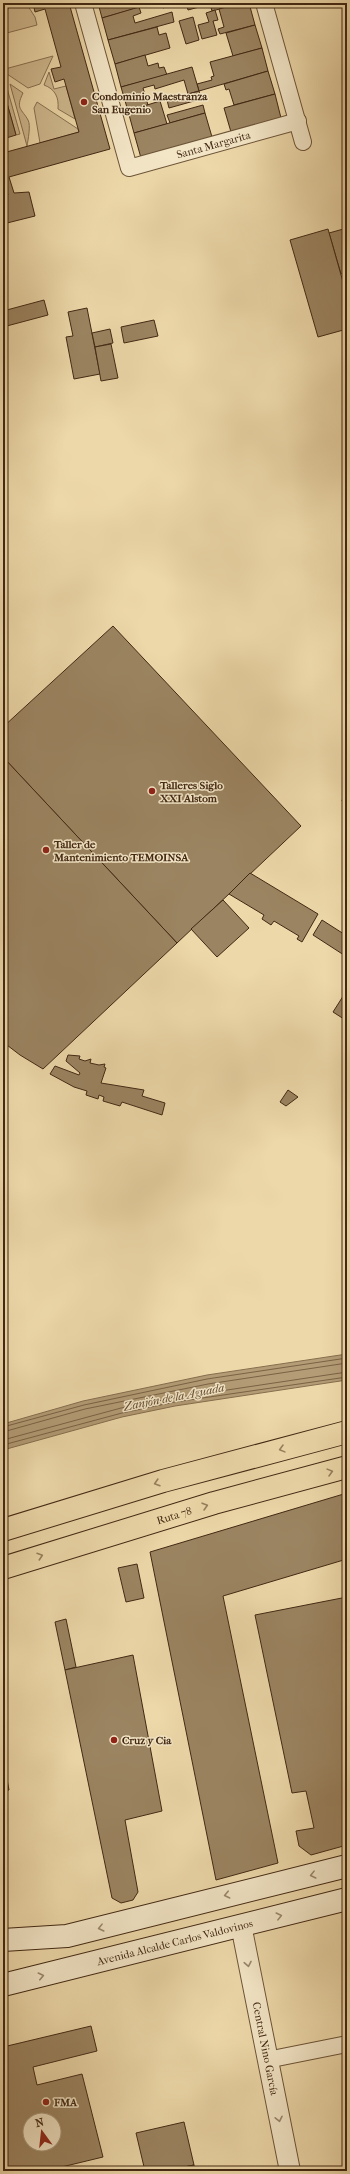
<svg xmlns="http://www.w3.org/2000/svg" width="350" height="2174" viewBox="0 0 350 2174" font-family="'IM FELL French Canon',serif">
	<style>
		.green { fill: #d0ba90; stroke: #897152 }
		.water { fill: #b39c76; stroke: #866e4e }
		.lines { fill: none; stroke-linecap: round; stroke-linejoin: round }
		.shore { stroke: #7a6244; stroke-width: 1 }
		.building { fill: #9b8461; stroke: #422813; fill-rule: evenodd }
		.minor-casing { stroke: #6d5438; stroke-width: 18 }
		.tertiary-casing { stroke: #6d5438; stroke-width: 22 }
		.secondary-casing { stroke: #422813; stroke-width: 24 }
		.motorway-casing { stroke: #422813; stroke-width: 24 }
		.minor { stroke: #f3e6c7; stroke-width: 16 }
		.tertiary { stroke: #f3e6c7; stroke-width: 20 }
		.secondary { stroke: #f3e6c7; stroke-width: 22 }
		.motorway { stroke: #edd8a9; stroke-width: 22 }
		.oneway { stroke: #98805e }
		.oneway2 { stroke: #9a876d }
		.poi-dot { fill: #8f2418; stroke: #f3e6c7; stroke-width: 1.5 }
		.labels { text-anchor: middle; stroke-width: 3; stroke-linejoin: round; paint-order: stroke }
		.poi-label { font-size: 11px; font-weight: bold; fill: #422813; stroke: #f3e6c7; text-anchor: start }
		.street-label { font-size: 11px; fill: #422813; stroke: #f3e6c7 }
		.water-label { font-size: 12px; font-style: italic; fill: #644b31; stroke: #f3e6c7 }
	</style>
	<rect width="100%" height="100%" fill="#edd8a9"/>
	<filter id="stains"><feTurbulence type="fractalNoise" baseFrequency=".005" numOctaves="4"/><feColorMatrix values="0 0 0 0 .2 0 0 0 0 .09 0 0 0 0 .02 0 0 0 .5 -.17"/></filter>
	<radialGradient id="worn" r=".72"><stop offset=".6" stop-color="#630" stop-opacity="0"/><stop offset="1" stop-color="#630" stop-opacity=".3"/></radialGradient>
	<g class="green">
		<polygon points="26,3 35,17 37,25 3,34 3,20 10,4"/>
		<polygon points="53,56 40,84 28,88 7,74 5,69"/>
		<path d="M 49,72 L 54,89 L 66,86 L 75,119 L 58,109 C 59,97 55,89 44,85 Z"/>
		<polygon points="3,74 20,134 16,135 3,89"/>
		<path d="M 10,84 L 23,93 C 15,109 22,109 28,120 C 31,125 28,140 27,146 Z"/>
		<polygon points="37,102 78,129 79,132 40,143 34,108"/>
	</g>
	<polygon class="water" points="347,1354 347,1380 175,1406 122,1417 3,1450 3,1424 83,1401 207,1375"/>
	<g class="lines">
		<g class="shore">
			<polyline points="3,1427 84,1405 207,1379 347,1358"/>
			<polyline points="3,1432 85,1409 208,1384 347,1363"/>
			<polyline points="3,1440 121,1408 174,1398 347,1372"/>
			<polyline points="3,1445 122,1413 175,1402 347,1377"/>
		</g>
	</g>
	<g class="building">
		<polygon points="33,3 69,3 110,149 9,177 14,193 29,192 35,216 3,224 3,196 8,195 3,179 3,153 79,132 64,79 55,82 51,69 61,67 45,9 35,12"/>
		<polygon points="98,3 136,3 137,8 102,18"/>
		<polygon points="162,3 174,3 174,4 163,8"/>
		<polygon points="186,3 242,3 212,11 210,4 188,10"/>
		<polygon points="242,3 249,3 255,25 220,34 218,29 224,27 219,9"/>
		<polygon points="139,7 141,13 133,16 135,23 172,12 174,22 108,40 102,18"/>
		<polygon points="215,10 218,20 213,21 217,35 202,39 198,25 209,22 206,13"/>
		<polygon points="193,17 199,40 186,44 179,21"/>
		<polygon points="255,25 262,48 233,56 226,33"/>
		<polygon points="157,27 159,35 166,33 170,48 115,64 108,40"/>
		<polygon points="262,48 268,71 199,91 197,84 212,80 211,77 214,76 210,62"/>
		<polygon points="145,55 148,66 158,63 159,68 164,67 167,75 121,87 115,64"/>
		<polygon points="192,67 199,91 188,94 184,80 155,89 154,85 143,88 148,105 128,111 121,87"/>
		<polygon points="268,71 275,94 234,105 229,89 226,90 224,84"/>
		<polygon points="3,89 16,135 3,139"/>
		<polygon points="199,91 201,99 169,108 167,100"/>
		<polygon points="275,94 281,118 231,132 224,108"/>
		<polygon points="160,101 167,124 134,133 128,111"/>
		<polygon points="203,105 205,113 170,123 167,115"/>
		<polygon points="205,113 212,137 141,158 134,133"/>
		<polygon points="347,228 347,272 341,274 329,233"/>
		<polygon points="328,229 347,296 347,329 318,337 290,240"/>
		<polygon points="44,300 48,315 3,327 3,311"/>
		<polygon points="87,308 100,374 74,379 66,337 73,336 68,312"/>
		<polygon points="154,320 158,336 124,343 121,327"/>
		<polygon points="110,329 113,343 95,347 92,333"/>
		<polygon points="111,344 118,378 101,381 95,347"/>
		<polygon points="113,626 301,826 177,943 3,757 3,727"/>
		<polygon points="3,757 177,943 43,1069 20,1055 3,1042 3,1026 8,1021 3,1016"/>
		<polygon points="346,787 347,787 347,802 342,801"/>
		<polygon points="250,873 318,914 302,942 297,939 299,936 274,921 271,925 262,919 264,915 229,894"/>
		<polygon points="223,900 249,928 217,957 191,929"/>
		<polygon points="322,920 347,936 347,957 313,935"/>
		<polygon points="347,990 347,1021 333,1012"/>
		<polygon points="68,1055 80,1056 79,1059 85,1061 91,1059 90,1063 99,1065 105,1064 104,1067 106,1068 101,1083 144,1090 142,1096 165,1103 162,1115 122,1102 120,1106 103,1101 104,1097 99,1095 98,1099 86,1095 87,1091 74,1087 50,1074 55,1066 79,1075 80,1073 66,1061"/>
		<polygon points="288,1090 298,1097 286,1106 280,1102"/>
		<polygon points="347,1493 347,1559 223,1596 278,1863 216,1880 150,1552"/>
		<polygon points="137,1564 144,1598 126,1602 118,1568"/>
		<polygon points="347,1597 347,1845 311,1855 299,1846 296,1831 314,1828 306,1791 292,1793 255,1615"/>
		<polygon points="66,1619 76,1667 65,1670 55,1622"/>
		<polygon points="133,1655 162,1811 125,1820 138,1892 133,1900 121,1903 112,1898 65,1670"/>
		<polygon points="3,1758 9,1790 3,1791"/>
		<path d="M 91,2026 L 97,2051 L 33,2067 L 37,2085 L 82,2074 L 103,2157 L 45,2171 L 3,2171 L 3,2047 ZM 30,2120 L 54,2120 L 54,2144 L 30,2144 Z"/>
		<polygon points="184,2122 194,2165 164,2171 145,2171 136,2133"/>
		<polygon points="194,2165 195,2171 164,2171"/>
	</g>
	<g class="lines">
		<g class="minor-casing">
			<g id="minor">
				<path id="s1" d="M 83,3 L 129,168 L 298,121"/>
				<polyline points="264,3 303,142"/>
				<polyline points="267,2060 347,2044"/>
			</g>
		</g>
		<g class="tertiary-casing">
			<g id="tertiary">
				<path id="s2" d="M 241,1925 L 290,2171"/>
			</g>
		</g>
		<g class="secondary-casing">
			<g id="secondary">
				<polyline points="3,1940 67,1936 347,1866"/>
				<path id="s3" d="M 3,1985 L 347,1899"/>
			</g>
		</g>
		<g class="motorway-casing">
			<g id="motorway">
				<polyline points="3,1530 163,1481 347,1432"/>
				<path id="s4" d="M 3,1568 L 214,1503 L 347,1467"/>
			</g>
		</g>
		<use href="#minor" class="minor"/>
		<use href="#tertiary" class="tertiary"/>
		<use href="#secondary" class="secondary"/>
		<use href="#motorway" class="motorway"/>
	</g>
	<defs><path id="oneway-chevron" d="M-2-3.5L2.5 0L-2 3.5" fill="none" stroke-width="1.6" stroke-linecap="round" stroke-linejoin="round"/></defs>
	<g class="oneway">
		<use href="#oneway-chevron" transform="translate(282 1449) rotate(165)"/>
		<use href="#oneway-chevron" transform="translate(330 1472) rotate(-15)"/>
		<use href="#oneway-chevron" transform="translate(157 1483) rotate(163)"/>
		<use href="#oneway-chevron" transform="translate(205 1506) rotate(-16)"/>
		<use href="#oneway-chevron" transform="translate(40 1556) rotate(-18)"/>
	</g>
	<g class="oneway2">
		<use href="#oneway-chevron" transform="translate(313 1875) rotate(166)"/>
		<use href="#oneway-chevron" transform="translate(227 1895) rotate(167)"/>
		<use href="#oneway-chevron" transform="translate(279 1916) rotate(-14)"/>
		<use href="#oneway-chevron" transform="translate(101 1928) rotate(166)"/>
		<use href="#oneway-chevron" transform="translate(248 1964) rotate(79)"/>
		<use href="#oneway-chevron" transform="translate(41 1976) rotate(-13)"/>
		<use href="#oneway-chevron" transform="translate(279 2119) rotate(78)"/>
	</g>
	<g class="poi-dot">
		<circle cx="84" cy="102" r="4"/>
		<circle cx="152" cy="791" r="4"/>
		<circle cx="46" cy="850" r="4"/>
		<circle cx="114" cy="1740" r="4"/>
		<circle cx="46" cy="2102" r="4"/>
	</g>
	<g class="labels">
		<g class="poi-label">
			<text x="92" y="100">Condominio Maestranza<tspan x="92" dy="13">San Eugenio</tspan></text>
			<text x="160" y="789">Talleres Siglo<tspan x="160" dy="13">XXI Alstom</tspan></text>
			<text x="54" y="848">Taller de<tspan x="54" dy="13">Mantenimiento TEMOINSA</tspan></text>
			<text x="122" y="1744">Cruz y Cia</text>
			<text x="54" y="2106">FMA</text>
		</g>
		<g class="street-label">
			<text dy="4" stroke="none"><textPath href="#s1" startOffset="259">Santa Margarita</textPath></text>
			<text dy="4" stroke="none"><textPath href="#s4" startOffset="179">Ruta 78</textPath></text>
			<text dy="4" stroke="none"><textPath href="#s3" startOffset="177">Avenida Alcalde Carlos Valdovinos</textPath></text>
			<text dy="4" stroke="none"><textPath href="#s2" startOffset="126">Central Nino García</textPath></text>
		</g>
		<g class="water-label">
			<text transform="translate(174 1397) rotate(-11)" y="4">Zanjón de la Aguada</text>
		</g>
	</g>
	<rect width="350" height="2174" fill="none" stroke="#edd8a9" stroke-width="16"/>
	<rect x="4" y="4" width="342" height="2166" fill="none" stroke="#422813" stroke-width="2"/>
	<rect x="8" y="8" width="334" height="2158" fill="none" stroke="#422813"/>
	<g transform="translate(42 2132) rotate(345)"><circle r="19" fill="#f3e6c7" stroke="#ac9a7f"/>
	<path d="M0-3L7 15L0 10L-7 15Z" fill="#8f2418"/>
	<text y="-6" font-size="11" font-weight="bold" text-anchor="middle" fill="#422813">N</text>
	</g>
	<rect width="100%" height="100%" filter="url(#stains)"/>
	<rect width="100%" height="100%" fill="url(#worn)"/>
</svg>
